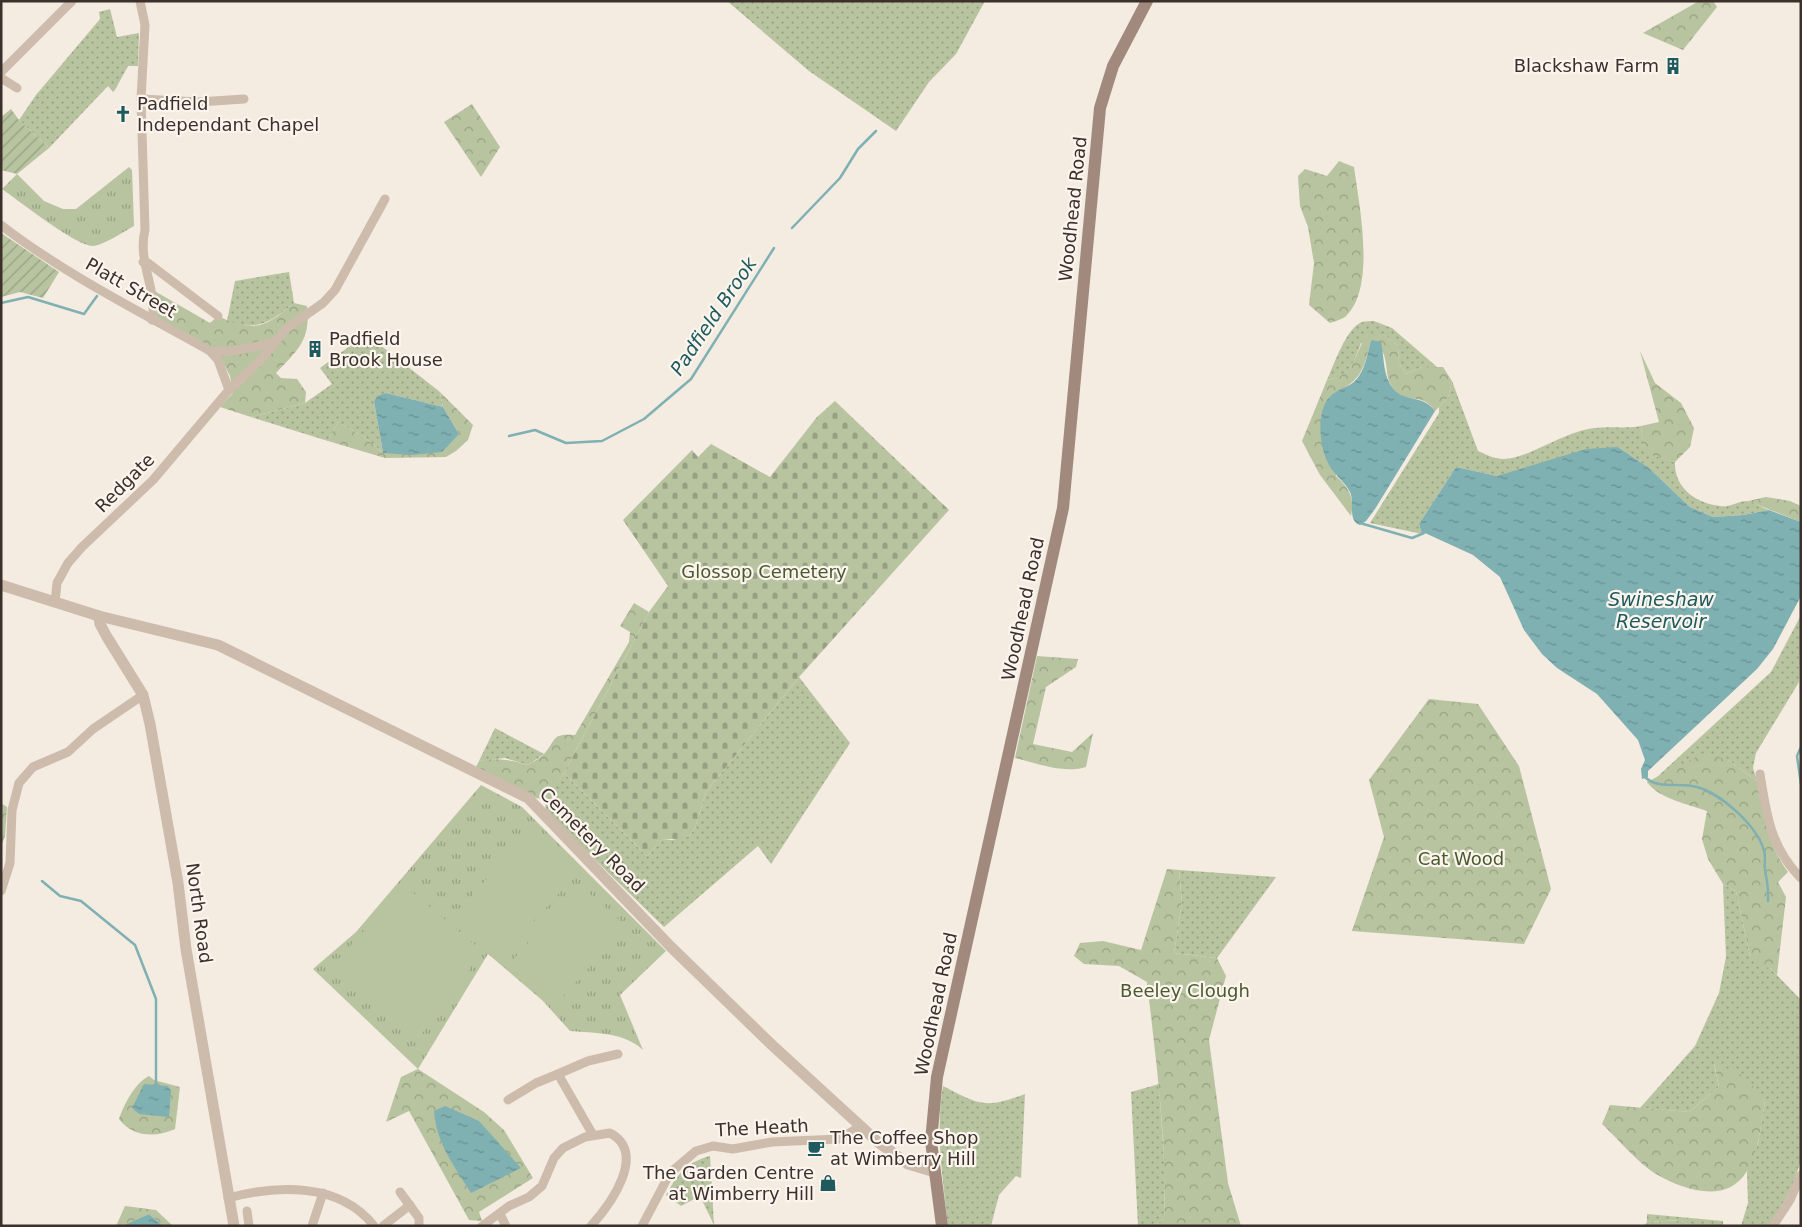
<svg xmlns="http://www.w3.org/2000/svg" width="1802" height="1227" viewBox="0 0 1802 1227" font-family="'DejaVu Sans',sans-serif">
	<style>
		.grass { fill: url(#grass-dots) }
		.forest { fill: url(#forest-crowns) }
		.cemetery { fill: url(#cemetery-stones) }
		.park { fill: url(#park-tufts) }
		.garden { fill: url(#garden-furrows) }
		.pitch { fill: #b8c4a0 }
		.water { fill: url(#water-ripples) }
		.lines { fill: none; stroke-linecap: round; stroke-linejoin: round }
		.stream { stroke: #7fb0b2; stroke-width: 2.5 }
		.minor { stroke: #cdbbac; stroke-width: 9 }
		.tertiary { stroke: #cdbbac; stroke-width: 11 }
		.secondary { stroke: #a18a7d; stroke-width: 12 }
		.labels { text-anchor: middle; stroke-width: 4.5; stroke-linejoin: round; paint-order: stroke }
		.poi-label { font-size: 18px; fill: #3b302b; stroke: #fbf5ee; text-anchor: start }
		.street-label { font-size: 18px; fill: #3b302b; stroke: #fbf5ee }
		.park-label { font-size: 18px; fill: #4a5a2e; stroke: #fbf5ee }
		.water-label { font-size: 19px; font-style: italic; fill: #1f5a5e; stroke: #fbf5ee }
	</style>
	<defs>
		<pattern id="grass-dots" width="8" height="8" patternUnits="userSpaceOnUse" patternTransform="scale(1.25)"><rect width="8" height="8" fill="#b8c4a0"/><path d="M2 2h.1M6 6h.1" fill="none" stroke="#97a083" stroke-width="1.8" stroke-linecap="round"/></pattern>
		<pattern id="forest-crowns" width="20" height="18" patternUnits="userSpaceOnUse" patternTransform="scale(1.25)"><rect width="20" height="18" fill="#b8c4a0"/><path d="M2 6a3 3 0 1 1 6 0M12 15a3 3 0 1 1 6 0" fill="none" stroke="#97a083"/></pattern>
		<pattern id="cemetery-stones" width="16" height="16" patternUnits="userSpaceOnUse" patternTransform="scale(1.25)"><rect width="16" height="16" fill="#b8c4a0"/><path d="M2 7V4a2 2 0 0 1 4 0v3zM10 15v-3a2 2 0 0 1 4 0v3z" fill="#97a083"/></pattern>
		<pattern id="park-tufts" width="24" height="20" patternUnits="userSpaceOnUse" patternTransform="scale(1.25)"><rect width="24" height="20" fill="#b8c4a0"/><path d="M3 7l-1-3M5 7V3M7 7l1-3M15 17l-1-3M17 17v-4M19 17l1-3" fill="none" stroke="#97a083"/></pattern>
		<pattern id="garden-furrows" width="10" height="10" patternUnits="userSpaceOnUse" patternTransform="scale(1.25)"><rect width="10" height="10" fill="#b8c4a0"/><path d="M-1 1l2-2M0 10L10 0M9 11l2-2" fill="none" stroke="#97a083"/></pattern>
		<pattern id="water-ripples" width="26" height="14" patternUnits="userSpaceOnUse" patternTransform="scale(1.25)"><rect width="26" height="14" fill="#7fb0b2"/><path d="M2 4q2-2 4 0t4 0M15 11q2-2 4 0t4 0" fill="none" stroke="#699091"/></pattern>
	</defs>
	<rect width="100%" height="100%" fill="#f4ebe1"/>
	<g class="grass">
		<polygon points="727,1 985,1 956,54 929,82 896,131 809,71"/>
		<polygon points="110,9 117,37 139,33 138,66 128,66 115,90 113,92 108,86 49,148 19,120 36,95 100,19 99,12"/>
		<path d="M 289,272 L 294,303 C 273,321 254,333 227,321 L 235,281 Z"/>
		<path d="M 1374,321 L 1392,328 L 1437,367 L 1422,367 L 1406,374 L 1399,363 L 1398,346 L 1383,334 L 1361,343 C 1353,363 1351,376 1327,380 C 1334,365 1346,328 1362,322 C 1366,321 1371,321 1374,321 Z"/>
		<polygon points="366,334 440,392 443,407 386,393 374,401 383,453 364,437 338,422 328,441 251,417 305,403 332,384 320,368"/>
		<path d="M 1452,381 L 1478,451 C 1487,455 1494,459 1504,459 C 1528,459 1564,431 1595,428 C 1610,426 1625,429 1641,426 C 1643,454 1650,455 1675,462 C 1674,488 1696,503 1720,506 C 1729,508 1738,501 1747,501 C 1754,502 1763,508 1769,510 L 1743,515 L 1713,517 L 1690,507 L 1649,468 L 1618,447 L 1497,476 L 1456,467 L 1419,524 L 1422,534 L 1370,523 L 1439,413 L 1439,407 L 1448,398 Z"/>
		<polygon points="1801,615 1799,682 1756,753 1753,768 1757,781 1728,760 1656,778 1771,672"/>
		<path d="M 799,677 L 850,743 L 771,864 L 758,846 L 664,927 L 546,812 C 542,799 557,784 564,773 L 647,856 L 663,839 L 672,840 L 689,836 L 695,828 L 706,792 Z"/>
		<polygon points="495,728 544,754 528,765 505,758 479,761"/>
		<polygon points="1179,870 1276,877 1217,958 1174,953 1182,902"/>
		<polygon points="1723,884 1736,891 1750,956 1770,968 1801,1000 1801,1160 1792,1188 1769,1226 1741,1226 1748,1203 1747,1171 1758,1143 1765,1101 1714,1064 1719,1087 1689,1112 1640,1108 1695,1046 1719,993 1726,957"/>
		<polygon points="1159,1084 1165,1175 1164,1219 1152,1226 1138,1226 1131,1092"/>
		<path d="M 943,1086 C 980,1105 985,1109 1025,1094 L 1021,1178 L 1016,1176 L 999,1195 L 991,1226 L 948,1226 C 943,1179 935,1133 943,1086 Z"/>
		<path d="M 710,1156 L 714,1225 L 700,1196 L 681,1206 L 666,1195 C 678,1174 685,1163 710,1156 Z"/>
		<polygon points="1647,1214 1723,1221 1723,1226 1689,1226 1682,1220 1647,1222"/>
	</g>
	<g class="forest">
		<polygon points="1699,1 1713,1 1717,7 1683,50 1643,33"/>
		<polygon points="472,104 500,147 481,177 444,122"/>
		<path d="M 1339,161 L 1354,167 C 1359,204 1376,286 1347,315 C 1344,319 1335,321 1330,323 L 1309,305 L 1314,263 L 1308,227 L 1300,206 L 1298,176 L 1305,169 L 1327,176 Z"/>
		<path d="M 151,289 L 210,323 L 218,316 C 253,333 265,328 294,303 L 307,306 C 311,340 298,350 276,373 L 281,378 L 297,379 L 306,392 L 305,403 L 251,417 L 220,407 L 233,393 L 230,376 L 221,359 L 154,319 Z"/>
		<path d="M 1369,331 L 1383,334 L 1398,346 L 1399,363 L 1406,374 L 1422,367 L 1443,367 L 1452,381 L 1448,398 L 1435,411 C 1422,392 1409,404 1395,391 C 1385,380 1388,367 1384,355 C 1382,349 1375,344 1371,340 C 1364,368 1362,381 1334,393 L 1336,476 C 1349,488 1355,498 1351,516 L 1320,475 L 1302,441 L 1327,380 C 1356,376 1354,352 1369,331 Z"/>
		<path d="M 1640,351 L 1655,383 L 1681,403 L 1694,428 L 1690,447 L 1675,462 C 1649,455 1643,456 1641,426 L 1659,422 Z"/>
		<polygon points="440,392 473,425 468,440 456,451 446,457 385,458 328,441 338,422 364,437 383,453 459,434 443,407"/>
		<polygon points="1766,497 1790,501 1801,506 1801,522 1748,501"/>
		<path d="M 634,603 L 649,612 L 564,773 L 546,800 L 536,798 L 476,767 L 479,761 C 497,757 510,760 528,765 C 533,762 540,758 544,754 C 557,739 551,733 575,735 L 629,642 L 630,632 L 620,626 Z"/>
		<path d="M 1037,656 L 1078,659 L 1076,667 L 1046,687 L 1033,744 L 1072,752 L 1093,733 L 1086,767 C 1064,774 1036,763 1015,758 Z"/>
		<polygon points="1429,699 1478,704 1519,766 1551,889 1524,944 1352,931 1384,837 1369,780"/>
		<path d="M 1704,753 L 1728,760 L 1757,781 C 1763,814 1768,845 1788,872 L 1778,882 L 1786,897 L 1777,975 L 1770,968 L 1759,967 L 1750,956 L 1736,891 L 1723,884 L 1708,859 L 1702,839 L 1707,811 C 1688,804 1659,799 1647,782 Z"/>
		<polygon points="1,803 7,807 5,836 1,847"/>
		<path d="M 1167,869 L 1179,870 L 1182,902 L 1174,953 L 1217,958 L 1226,976 L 1209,1040 L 1228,1183 L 1241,1226 L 1152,1226 L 1164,1219 C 1167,1139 1156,1061 1147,982 L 1119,966 L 1084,964 L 1074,956 L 1080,943 L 1103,941 L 1141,950 Z"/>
		<path d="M 1714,1063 L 1744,1076 L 1765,1101 C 1761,1124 1759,1151 1747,1171 C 1727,1205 1683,1190 1656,1174 C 1639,1164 1617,1138 1602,1124 L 1610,1105 L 1689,1112 L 1719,1087 Z"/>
		<polygon points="418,1069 484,1112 504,1130 533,1178 479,1212 482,1221 469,1220 409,1111 386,1122 401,1077"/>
		<path d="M 149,1076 L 154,1080 L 180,1087 L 175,1129 C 156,1138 132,1137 119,1119 C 124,1104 135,1083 149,1076 Z"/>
		<polygon points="125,1206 156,1210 173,1226 163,1226 149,1214 124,1226 116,1226"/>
		<polygon points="1682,1220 1689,1226 1644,1226 1647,1222"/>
	</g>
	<polygon class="cemetery" points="835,401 949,510 799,677 706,792 695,828 689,836 681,839 663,839 647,856 564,773 649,612 668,586 623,520 692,450 698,457 711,444 770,477 817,417"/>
	<g class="park">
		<path d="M 129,167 L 132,170 L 134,226 C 125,231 102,246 93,246 C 76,246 18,200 2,189 L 17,174 L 44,201 L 63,209 L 76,209 Z"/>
		<path d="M 481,785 L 522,807 L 666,951 L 620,995 L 643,1050 C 624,1032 595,1033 570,1031 L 543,1001 L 488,954 L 418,1069 L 313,969 L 356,932 Z"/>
	</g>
	<g class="garden">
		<polygon points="11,109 19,120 49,148 17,174 1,170 1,117"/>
		<polygon points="1,233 59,272 43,298 20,292 1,297"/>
	</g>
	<g class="pitch">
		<polygon points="528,834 575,876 502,955 456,913"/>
		<polygon points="580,885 626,926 558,1002 512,961"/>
		<polygon points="405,886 481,950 445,1010 417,1038 331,967"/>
	</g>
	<g class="water">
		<path d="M 1371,340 L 1381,342 C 1384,356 1383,372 1390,384 C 1402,405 1421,392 1435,411 L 1375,509 L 1366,521 L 1360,525 C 1347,521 1355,502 1350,492 C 1344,480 1332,474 1327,461 C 1319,443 1315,406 1334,393 C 1343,387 1353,386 1359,376 C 1366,366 1368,351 1371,340 Z"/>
		<polygon points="386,393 443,407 459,434 442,452 412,455 383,453 374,401 378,396"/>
		<polygon points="1618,447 1649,468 1690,507 1713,517 1743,515 1769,510 1801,522 1801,596 1773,649 1757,669 1648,771 1648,777 1642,779 1641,769 1645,760 1638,740 1597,694 1557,668 1542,654 1524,630 1500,577 1473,555 1425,533 1422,534 1419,524 1456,467 1497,476 1586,449"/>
		<polygon points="144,1084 168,1086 171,1091 169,1117 139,1114 132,1108"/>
		<path d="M 445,1106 L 479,1121 L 521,1168 L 471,1193 C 455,1167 436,1143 434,1111 Z"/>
		<polygon points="149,1214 163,1226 124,1226 125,1225"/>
	</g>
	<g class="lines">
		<g class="stream">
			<polyline points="792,228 840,178 858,149 876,131"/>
			<polyline points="159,302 165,302 174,308"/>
			<polyline points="1,303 28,297 84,314 97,296"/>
			<polyline points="509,436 535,430 566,443 602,441 644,419 691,379 774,248"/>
			<polyline points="1360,523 1412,538 1424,533"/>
			<polyline points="1801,747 1797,756 1801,784"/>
			<path d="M 1645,777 C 1657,789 1676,783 1692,786 C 1717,789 1759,827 1764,851 C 1766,857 1764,864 1765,870 C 1767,881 1769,890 1768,901"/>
			<polyline points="42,881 60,896 81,901 135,945 156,999 156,1085"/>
		</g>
		<g class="minor">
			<path d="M 140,1 L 145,25 L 141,99 L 145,230 C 137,262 158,290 152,320"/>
			<polyline points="1,72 72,1"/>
			<polyline points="1,78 17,88"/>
			<polyline points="141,99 199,102 244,99"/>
			<path d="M 1,225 C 66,275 139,311 210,351 L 218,360 L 229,390"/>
			<polyline points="143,262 148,263 218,316"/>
			<path d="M 210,351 C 232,353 253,348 273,342"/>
			<polyline points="55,602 57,583 68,563 82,547 153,480 229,390 259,362 286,329 323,303 335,290 385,199"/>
			<path d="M 1760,774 C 1766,813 1771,849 1801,878"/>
			<polyline points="1,891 10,863 12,810 19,783 33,767 68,752 93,729 143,695"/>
			<polyline points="558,1074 588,1061 618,1054"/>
			<polyline points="508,1100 536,1083 558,1074 593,1135"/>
			<polyline points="400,1192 419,1218 419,1224"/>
			<path d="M 228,1198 C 277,1185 340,1182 374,1226"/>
			<polyline points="247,1211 249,1226"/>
			<polyline points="500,1214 506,1226"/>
			<polyline points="312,1226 323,1193"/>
			<polyline points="383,1226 410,1205"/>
			<path d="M 482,1226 L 509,1206 L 529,1197 L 542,1186 L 554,1158 L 563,1148 L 585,1137 L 610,1133 C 648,1153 610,1205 591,1226"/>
			<polyline points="642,1226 670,1173 696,1151 713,1146 733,1149 772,1142 839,1139 861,1126"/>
			<polyline points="1773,1226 1790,1200 1801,1175"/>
		</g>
		<g class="tertiary">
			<polyline points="1,585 99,616 218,645 528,798 671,947 772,1045 878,1142 908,1164 935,1172"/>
			<polyline points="99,616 100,624 107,637 143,695 150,724 178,883 186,949 234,1226"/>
		</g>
		<polyline class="secondary" points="942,1226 931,1141 937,1077 1063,508 1100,108 1113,66 1147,1"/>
	</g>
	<defs>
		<g id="building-bare" transform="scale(1.35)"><path d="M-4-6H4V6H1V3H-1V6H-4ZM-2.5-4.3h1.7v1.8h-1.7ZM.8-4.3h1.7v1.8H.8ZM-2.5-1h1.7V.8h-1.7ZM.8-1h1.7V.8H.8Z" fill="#1f5a5e" stroke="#fbf5ee" stroke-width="2.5" paint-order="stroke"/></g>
		<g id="church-bare" transform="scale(1.35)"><path d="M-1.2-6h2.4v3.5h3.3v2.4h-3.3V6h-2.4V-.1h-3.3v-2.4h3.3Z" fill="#1f5a5e" stroke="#fbf5ee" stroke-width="2.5" paint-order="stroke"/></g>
		<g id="cafe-bare" transform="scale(1.35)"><path d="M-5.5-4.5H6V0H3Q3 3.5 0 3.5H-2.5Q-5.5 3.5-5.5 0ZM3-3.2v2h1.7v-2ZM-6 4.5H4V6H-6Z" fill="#1f5a5e" stroke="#fbf5ee" stroke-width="2.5" paint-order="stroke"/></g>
		<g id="shop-bare" transform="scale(1.35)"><path d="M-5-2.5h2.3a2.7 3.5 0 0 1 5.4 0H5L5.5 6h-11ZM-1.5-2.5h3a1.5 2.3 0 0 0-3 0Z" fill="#1f5a5e" stroke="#fbf5ee" stroke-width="2.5" paint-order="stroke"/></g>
	</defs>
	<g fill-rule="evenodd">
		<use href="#building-bare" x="1673" y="66"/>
		<use href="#church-bare" x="123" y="114"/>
		<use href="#building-bare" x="315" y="349"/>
		<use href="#cafe-bare" x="816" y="1148"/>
		<use href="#shop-bare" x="828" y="1183"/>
	</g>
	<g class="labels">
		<g class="poi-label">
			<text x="1659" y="72" text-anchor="end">Blackshaw Farm</text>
			<text x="137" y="110">Padfield<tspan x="137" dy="21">Independant Chapel</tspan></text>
			<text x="329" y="345">Padfield<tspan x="329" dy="21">Brook House</tspan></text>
			<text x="830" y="1144">The Coffee Shop<tspan x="830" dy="21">at Wimberry Hill</tspan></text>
			<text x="814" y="1179" text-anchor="end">The Garden Centre<tspan x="814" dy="21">at Wimberry Hill</tspan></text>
		</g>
		<g class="street-label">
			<text transform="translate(1073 209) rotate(-84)" y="6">Woodhead Road</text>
			<text transform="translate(131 288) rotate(30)" y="6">Platt Street</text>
			<text transform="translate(125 483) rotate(-45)" y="6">Redgate</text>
			<text transform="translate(1023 609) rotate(-78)" y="6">Woodhead Road</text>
			<text transform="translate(592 840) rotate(45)" y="6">Cemetery Road</text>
			<text transform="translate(199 913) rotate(82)" y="6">North Road</text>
			<text transform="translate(936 1004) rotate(-78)" y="6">Woodhead Road</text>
			<text transform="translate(762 1128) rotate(-3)" y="6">The Heath</text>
		</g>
		<g class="park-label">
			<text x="764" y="578">Glossop Cemetery</text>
			<text x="1461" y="865">Cat Wood</text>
			<text x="1185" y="997">Beeley Clough</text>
		</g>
		<g class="water-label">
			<text transform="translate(713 316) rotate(-56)" y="7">Padfield Brook</text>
			<text x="1661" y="606">Swineshaw<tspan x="1661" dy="22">Reservoir</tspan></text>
		</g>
	</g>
	<rect width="1802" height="1227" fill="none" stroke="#3b302b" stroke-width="5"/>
</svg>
